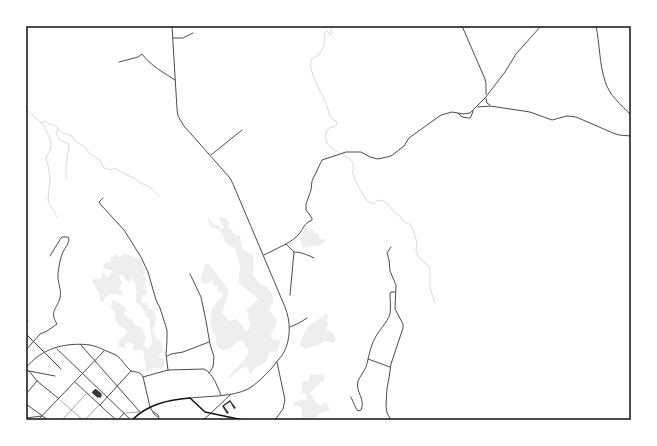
<svg xmlns="http://www.w3.org/2000/svg" width="657" height="446" viewBox="0 0 657 446" font-family="'Varela Round',sans-serif">
	<style>
		.green { fill: #eee }
		.lines { fill: none; stroke-linecap: round; stroke-linejoin: round }
		.stream { stroke: #d9d9d9; stroke-width: 1 }
		.building { fill: #353535 }
		.pedestrian { stroke: #4c4c4c; stroke-width: 0.5 }
		.minor { stroke: #4c4c4c; stroke-width: 1 }
		.tertiary { stroke: #4c4c4c; stroke-width: 1 }
		.secondary { stroke: #111; stroke-width: 1.5 }
		.neatline { fill: none; stroke: #111; stroke-width: 1.5 }
	</style>
	<rect width="100%" height="100%" fill="#fff"/>
	<g class="green">
		<path d="M 221,217 L 225,218 L 229,222 L 228,228 L 233,230 L 232,232 L 235,235 L 240,236 L 242,248 L 245,251 L 253,255 L 254,263 L 253,275 L 260,284 L 266,286 L 271,291 L 273,298 L 273,302 L 271,304 L 269,310 L 276,319 L 277,323 C 274,329 269,333 272,340 L 278,340 L 280,342 L 279,346 L 277,351 L 269,353 L 266,362 L 257,366 L 250,375 L 247,367 L 244,367 L 240,369 L 230,378 L 228,378 L 228,377 L 245,359 L 248,352 L 248,349 L 242,340 C 232,344 228,355 217,347 L 216,342 L 216,337 L 213,333 L 210,322 L 212,308 L 222,297 L 223,295 L 222,292 L 218,291 L 217,286 L 213,285 L 213,281 L 212,280 L 206,284 L 202,283 L 201,277 L 204,269 L 204,266 L 206,264 L 209,264 L 229,290 L 226,302 L 222,312 C 224,315 226,319 229,321 L 237,319 L 245,330 L 248,330 L 251,325 L 248,319 L 249,316 L 246,310 L 258,299 C 254,293 241,288 239,282 C 238,277 240,273 240,269 C 240,264 237,252 234,247 C 222,244 226,237 219,230 C 213,225 211,233 208,219 L 209,218 C 211,222 215,225 219,226 L 221,229 L 223,229 L 224,228 L 219,219 Z"/>
		<polygon points="305,225 308,226 307,229 308,231 310,231 310,229 313,230 314,233 318,233 320,239 325,239 326,241 320,245 303,248 300,240"/>
		<path d="M 124,253 L 141,260 L 145,270 L 143,277 L 146,277 L 146,280 L 144,282 L 146,287 L 145,289 L 147,292 L 147,295 L 143,295 L 141,301 L 142,303 L 147,302 L 148,308 L 153,310 L 156,317 L 155,326 L 152,328 L 157,340 L 160,339 C 162,343 163,347 163,351 L 159,354 C 159,357 161,358 164,359 C 165,363 165,366 161,369 L 156,367 L 147,371 L 145,371 L 146,367 L 143,350 L 133,350 L 134,345 L 131,343 L 126,343 L 124,345 L 126,348 L 125,348 L 119,346 L 119,341 L 126,334 L 126,330 C 124,328 122,327 120,326 C 115,323 116,316 114,310 L 110,308 L 111,305 L 112,305 L 112,300 C 118,302 125,305 126,311 L 124,312 L 126,317 L 130,319 L 131,318 L 136,326 L 139,327 L 141,326 C 144,336 148,334 143,345 L 148,349 L 152,344 L 152,340 L 149,319 L 146,317 C 146,311 141,306 136,302 C 136,294 138,284 132,278 L 129,282 L 125,280 L 125,278 L 123,275 L 120,275 L 119,276 L 122,283 L 120,286 L 119,289 L 123,293 L 121,295 L 110,294 L 104,299 L 104,302 L 102,302 L 100,300 L 100,295 L 92,281 L 94,279 L 100,279 L 102,277 L 101,272 L 104,273 L 106,277 C 109,277 111,274 112,272 L 111,270 L 103,268 C 103,263 107,262 111,262 L 111,256 L 113,257 L 116,254 L 120,258 Z"/>
		<path d="M 325,314 L 326,314 L 328,316 L 327,320 L 328,325 L 326,330 L 333,333 L 336,339 L 334,343 L 325,341 L 317,346 L 310,347 L 306,349 L 300,345 C 303,335 305,327 315,321 C 319,319 321,318 325,314 Z"/>
		<polygon points="310,374 317,375 324,374 324,381 317,385 310,394 316,403 319,404 320,407 326,402 329,408 329,410 318,414 316,420 302,420 302,409 300,407 294,405 294,402 300,400 307,400 306,394 301,393 302,381 309,381"/>
	</g>
	<g class="lines">
		<g class="stream">
			<path d="M 330,26 L 332,34 L 330,35 L 329,33 L 327,31 L 324,34 C 326,40 323,52 317,56 C 315,57 313,58 311,60 C 308,74 324,95 328,109 C 329,112 329,115 331,118 C 333,120 333,120 336,121 L 337,124 L 334,127 C 330,127 329,127 327,131 C 319,150 346,152 352,162 C 355,165 352,170 353,174 C 354,178 363,196 366,199 C 368,202 371,203 374,204 L 378,200 L 383,201 L 388,204 L 395,213 L 400,216 L 403,221 L 411,225 L 417,242 L 416,251 L 418,257 L 430,267 L 430,288 L 435,303"/>
			<polyline points="26,109 41,123 46,121 49,124 53,125 58,127 58,129 56,134 60,140 69,144 69,146 66,166 66,179"/>
			<path d="M 41,123 C 45,126 52,141 51,146 C 51,150 48,154 46,158 L 48,165 L 50,178 L 48,200 L 49,203 L 57,217"/>
			<polyline points="58,129 63,133 72,136 74,140 86,148 89,153 95,157 99,159 104,168 111,170 114,168 127,175 134,178 140,183 146,185 152,189 159,196"/>
		</g>
	</g>
	<g class="building">
		<polygon points="95,389 96,389 102,394 101,395 102,396 100,398 99,397 98,398 92,393 92,392"/>
		<polygon points="230,400 236,408 234,409 230,402 224,406 229,413 227,414 222,406"/>
	</g>
	<g class="lines">
		<g class="pedestrian">
			<polyline points="60,400 83,420"/>
			<polyline points="126,413 139,412"/>
			<polyline points="62,420 86,394"/>
			<polyline points="85,420 99,405"/>
		</g>
		<g class="minor">
			<polyline points="462,26 485,79 486,84 486,94"/>
			<path d="M 596,26 C 600,44 599,63 605,81 C 609,95 621,105 631,115"/>
			<polyline points="173,38 183,38 193,33"/>
			<path d="M 119,62 L 138,57 L 142,54 C 150,65 164,73 175,80"/>
			<polyline points="486,98 487,103 490,105"/>
			<polyline points="478,107 490,106 530,112 552,120 567,116 576,117 613,133 619,135 631,136"/>
			<polyline points="458,113 462,117 469,118 471,117 473,111"/>
			<polyline points="211,155 242,130"/>
			<polyline points="103,198 99,202 102,206 124,230 141,257 148,272 156,300 160,308 167,330 167,341 166,354 168,370"/>
			<path d="M 286,244 C 291,241 296,238 299,234 C 305,227 302,225 312,220 L 312,218 L 306,210 L 306,204 L 311,190 L 312,181 L 322,160 L 346,152 L 361,152 L 370,157 L 378,159 L 391,156 L 404,146 L 409,138 L 441,115 L 452,112 L 463,114 L 470,113 L 485,98 L 505,72 L 516,54 L 541,26"/>
			<polyline points="391,247 387,253 389,260 390,271 396,285 395,309 403,324 403,328 391,364 389,378 387,388 386,406 387,413 391,420"/>
			<path d="M 294,252 C 301,252 308,255 314,258"/>
			<polyline points="264,255 286,244 294,252 290,295"/>
			<polyline points="190,274 201,297 206,321 210,344 214,357 213,367 209,373"/>
			<polyline points="26,323 28,321"/>
			<polyline points="290,327 299,323 307,318"/>
			<polyline points="26,334 61,369"/>
			<polyline points="81,345 140,412"/>
			<polyline points="57,349 131,420"/>
			<path d="M 26,350 L 40,334 L 47,331 L 57,324 C 49,311 57,309 60,298 C 62,289 57,282 58,273 C 59,267 60,258 63,252 C 66,246 68,246 69,238 L 68,237 L 62,237 L 61,238 L 50,256"/>
			<polyline points="167,356 171,354 183,352 209,342"/>
			<polyline points="368,359 390,367"/>
			<path d="M 26,368 C 41,348 66,342 90,345 C 95,346 100,348 104,350 C 108,352 112,353 116,355 C 122,359 125,366 131,371"/>
			<polyline points="26,370 29,371 37,381 58,398"/>
			<polyline points="29,371 55,376"/>
			<path d="M 143,377 L 168,370 L 204,369 C 213,373 217,386 221,395"/>
			<polyline points="75,382 116,420"/>
			<polyline points="26,394 37,381"/>
			<path d="M 351,397 C 353,401 355,408 358,411 L 361,410 C 366,399 355,392 358,381 C 360,376 364,372 366,367 C 369,357 370,347 375,338 C 379,330 387,323 390,314 C 391,308 390,300 390,293 L 391,292 L 395,292"/>
			<polyline points="26,404 48,420"/>
			<path d="M 100,405 L 131,371 C 136,372 141,372 143,377 L 150,407 L 154,414 L 161,420"/>
			<polyline points="154,412 158,415 159,417"/>
			<polyline points="26,418 42,416"/>
			<polyline points="38,420 104,351"/>
			<polyline points="118,420 124,413"/>
			<polyline points="203,420 210,414"/>
			<polyline points="275,420 283,409 285,400 277,362"/>
		</g>
		<g class="tertiary">
			<path d="M 172,26 L 177,109 L 178,116 L 184,126 L 230,178 L 233,184 L 285,307 C 291,322 291,340 283,354 C 279,359 275,364 271,369 C 264,376 257,384 248,389 C 232,397 208,396 190,398"/>
			<polyline points="211,413 230,395"/>
		</g>
		<path class="secondary" d="M 132,420 C 148,404 168,400 190,398 L 205,412 L 243,420"/>
	</g>
	<rect width="657" height="446" fill="none" stroke="#ffffff" stroke-width="54"/>
	<rect x="27" y="27" width="603" height="392" class="neatline"/>
</svg>
